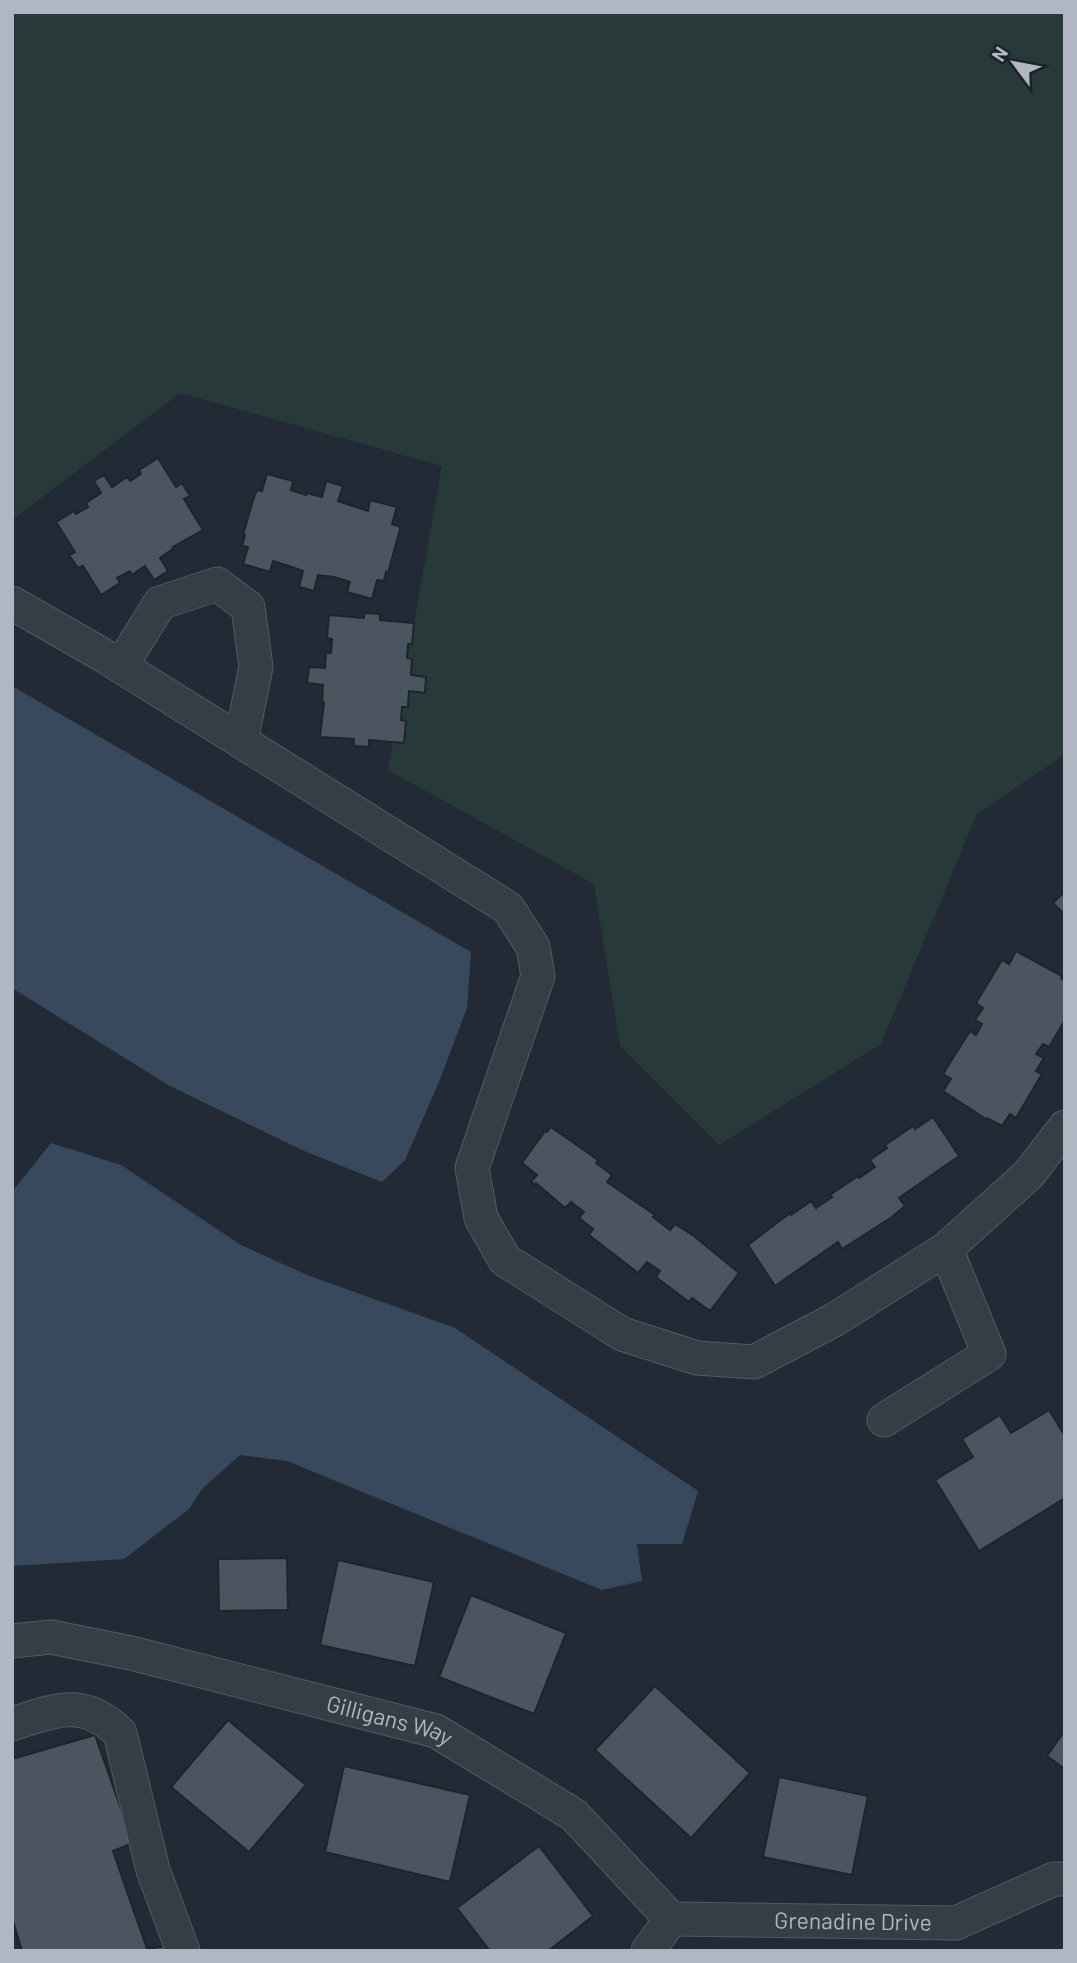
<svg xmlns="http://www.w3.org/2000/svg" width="1077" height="1963" viewBox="0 0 1077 1963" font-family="Barlow,sans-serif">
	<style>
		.green { fill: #273938 }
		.water { fill: #39495d }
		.building { fill: #4a5560; stroke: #1d242c; stroke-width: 2 }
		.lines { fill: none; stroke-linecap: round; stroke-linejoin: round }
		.minor-casing { stroke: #535a63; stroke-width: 35 }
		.minor { stroke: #353d46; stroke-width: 33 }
		.labels { text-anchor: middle; stroke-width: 6; stroke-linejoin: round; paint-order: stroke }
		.street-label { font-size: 23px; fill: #b0b7c2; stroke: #1b222a }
	</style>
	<rect width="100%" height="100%" fill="#222b35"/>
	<polygon class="green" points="12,12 1065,12 1065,754 977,814 881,1044 719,1145 620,1046 594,884 388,770 442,466 180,393 12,520"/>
	<g class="water">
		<polygon points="12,686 471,952 467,1008 439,1082 405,1160 382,1182 302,1150 170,1086 12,988"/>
		<polygon points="51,1143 121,1165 241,1245 307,1275 455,1328 698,1491 682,1544 637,1544 642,1581 602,1590 287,1461 240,1455 202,1489 189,1509 124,1559 12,1566 12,1192"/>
	</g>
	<g class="building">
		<polygon points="158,458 176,487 182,483 190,496 184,499 203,530 173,547 174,548 160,558 168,571 154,580 145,566 132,575 130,571 117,578 120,583 101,595 83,566 78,568 69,555 75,552 56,522 74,511 76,514 88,507 86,503 101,493 94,481 104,475 112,487 127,477 130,481 141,474 139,470"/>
		<polygon points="267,474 293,481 291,490 306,495 307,493 322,497 326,481 343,486 338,501 368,511 370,500 397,507 392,524 399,526 400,529 388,573 386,572 384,581 377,580 372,599 347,592 350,582 334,577 318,575 314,591 299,587 303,571 289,566 273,561 270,572 243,564 248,547 242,546 245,535 243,535 253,500 257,490 262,491"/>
		<polygon points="364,613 380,614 380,620 414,623 412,644 408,644 407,658 412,659 411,675 426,677 425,693 409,691 408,707 402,707 401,720 406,721 404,743 369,740 369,747 354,746 354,739 320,737 324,702 322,701 323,685 307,683 309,667 325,668 326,653 331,653 332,639 327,638 329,615 364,618"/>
		<polygon points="1065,891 1065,915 1053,903"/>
		<polygon points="1016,951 1062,976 1061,978 1065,981 1065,1020 1049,1047 1043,1044 1036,1054 1044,1058 1036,1071 1042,1074 1016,1118 1010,1114 1002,1126 987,1118 986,1119 943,1091 951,1079 943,1074 970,1031 976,1035 982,1024 975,1020 983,1008 976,1003 1002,960 1009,964"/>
		<polygon points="933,1117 959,1156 899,1198 905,1206 892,1217 842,1249 838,1242 775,1286 748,1245 790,1213 791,1215 811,1201 816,1208 832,1197 830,1195 858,1176 859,1178 875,1167 870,1160 887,1148 885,1145 913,1126 915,1129"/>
		<polygon points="551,1127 598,1160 596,1163 612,1175 607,1182 655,1215 653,1217 670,1230 675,1224 694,1236 739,1273 710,1311 692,1298 689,1302 656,1277 660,1271 647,1262 638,1273 589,1235 593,1229 579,1218 584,1212 571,1202 565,1208 536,1183 535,1185 531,1182 537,1175 522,1163 545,1131 547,1132"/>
		<polygon points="1049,1410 1065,1436 1065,1498 979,1551 935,1480 973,1457 962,1439 1000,1415 1011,1433"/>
		<polygon points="287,1558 288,1610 219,1611 218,1559"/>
		<polygon points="338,1560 434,1582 415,1666 320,1645"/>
		<polygon points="471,1595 566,1633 534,1714 439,1677"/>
		<polygon points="655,1686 750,1773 691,1838 595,1750"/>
		<polygon points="228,1720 306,1785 249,1852 171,1787"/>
		<polygon points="1065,1730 1065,1769 1047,1756"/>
		<polygon points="95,1735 133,1843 113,1851 147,1949 168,1946 170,1951 22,1951 12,1918 12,1759"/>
		<polygon points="344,1766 470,1795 450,1882 325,1852"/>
		<polygon points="779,1777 868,1796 852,1875 763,1857"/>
		<polygon points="539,1846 593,1916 548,1951 490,1951 457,1908"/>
	</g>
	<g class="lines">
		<g class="minor-casing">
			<g id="minor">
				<polyline points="12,603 101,654 508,908 533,947 538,976 472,1168 481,1218 505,1260 622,1334 697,1358 754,1362 834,1320 946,1249 1029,1174 1065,1127"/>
				<polyline points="121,666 160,603 217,584 248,607 256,667 241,741"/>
				<polyline points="884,1420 989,1354 946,1249"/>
				<path id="s1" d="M 12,1641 L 51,1637 L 131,1653 L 436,1731 L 574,1815 L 671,1919"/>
				<path d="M 12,1724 C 56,1710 83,1697 120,1733 L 153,1870 L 183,1951"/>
				<path id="s2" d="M 671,1919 L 956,1923 L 1054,1879 L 1065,1879"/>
				<polyline points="648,1951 671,1919"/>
			</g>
		</g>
		<use href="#minor" class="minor"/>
	</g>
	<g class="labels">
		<g class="street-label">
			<text dy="8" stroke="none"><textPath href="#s1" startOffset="388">Gilligans Way</textPath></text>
			<text dy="8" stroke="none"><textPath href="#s2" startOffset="182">Grenadine Drive</textPath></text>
		</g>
	</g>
	<rect width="1077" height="1963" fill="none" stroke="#b0b7c2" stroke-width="28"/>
	<g transform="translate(1014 63) rotate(302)" stroke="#1b222a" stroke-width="5" paint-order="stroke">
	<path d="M0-5L12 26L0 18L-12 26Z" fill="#b0b7c2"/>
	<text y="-10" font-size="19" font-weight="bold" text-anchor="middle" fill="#b0b7c2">N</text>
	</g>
</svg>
